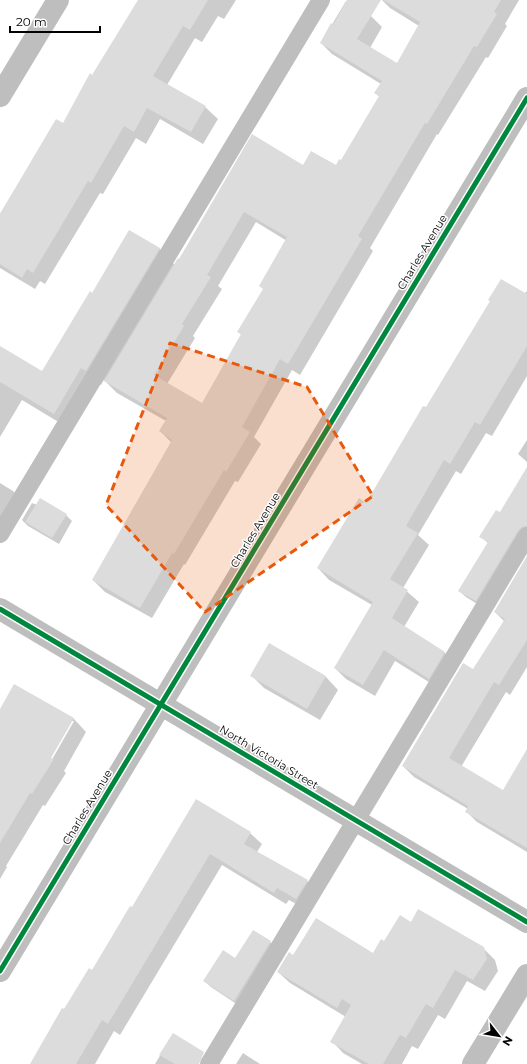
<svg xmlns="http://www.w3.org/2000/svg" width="527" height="1064" viewBox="0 0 527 1064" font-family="Montserrat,sans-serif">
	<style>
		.shadow { fill: #0003; fill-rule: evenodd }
		.building { fill: #dcdcdc; fill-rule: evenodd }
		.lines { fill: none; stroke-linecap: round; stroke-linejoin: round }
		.service { stroke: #bebebe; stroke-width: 18 }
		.minor { stroke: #bebebe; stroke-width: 22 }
		.tertiary { stroke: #bebebe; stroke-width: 22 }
		.cycleway-casing { stroke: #fff; stroke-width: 8 }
		.cycleway { stroke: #00873e; stroke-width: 5 }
		.marked { fill: #e8590c; fill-opacity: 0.2; stroke: #e8590c; stroke-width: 3; stroke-dasharray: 8 5; stroke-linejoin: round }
		.labels { text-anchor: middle; stroke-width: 3; stroke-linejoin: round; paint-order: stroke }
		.street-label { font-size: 11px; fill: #000; stroke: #fff }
	</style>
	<rect width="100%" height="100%" fill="#fff"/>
	<g class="shadow">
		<polygon points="139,0 236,0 224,19 218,16 202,42 195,38 167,85 205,107 218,119 203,144 160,119 146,144 136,138 103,194 100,193 45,284 40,281 35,289 0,268 0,214 57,120 64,124"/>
		<path d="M 382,0 L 519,0 L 505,24 L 507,26 L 488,58 L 486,57 L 438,135 L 437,134 L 370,248 L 373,251 L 300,375 L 292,370 L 254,437 L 261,444 L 238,482 L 235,481 L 185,565 L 184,564 L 152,618 L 105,592 L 93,580 L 172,443 L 160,431 L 166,421 L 117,393 L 104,380 L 101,385 L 96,382 L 70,429 L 22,400 L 0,437 L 0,347 L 42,372 L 93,294 L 159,248 L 175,265 L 303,166 L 336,166 L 341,161 L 380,97 L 375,93 L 381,84 L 332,54 L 321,43 L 346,1 L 371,16 L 382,27 L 370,48 L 397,64 L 419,26 L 390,8 ZM 256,222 L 287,241 L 264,290 L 238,332 L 242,335 L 202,405 L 167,384 L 195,338 L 193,336 L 222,289 L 218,286 Z"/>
		<polygon points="527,291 527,376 492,436 486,433 461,474 456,471 418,535 429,545 403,588 419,602 404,627 444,652 456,664 440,689 395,661 375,696 346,679 335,668 372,605 329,580 318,568 367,504 426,408"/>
		<polygon points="527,440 527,462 518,454"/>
		<polygon points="0,483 13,491 20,497 0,520"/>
		<polygon points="527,493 527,533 482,607 466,597 459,591 488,543 480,536 500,514"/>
		<polygon points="32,503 37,505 66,515 72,521 59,544 28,526 22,520"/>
		<polygon points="527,558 527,667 510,695 506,692 461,767 503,792 527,751 527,852 477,822 466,811 468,809 414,777 403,766 474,671 504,621 495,612"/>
		<polygon points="269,645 326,677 338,690 320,720 264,688 251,675"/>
		<path d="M 23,690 L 74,719 L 86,732 L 64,771 L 66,773 L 45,806 L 43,805 L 6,866 L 7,867 L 0,879 L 0,728 ZM 71,721 L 74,721 L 50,763 L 48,762 Z"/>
		<polygon points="196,800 250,833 262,844 257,852 307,881 319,892 308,911 289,900 286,904 222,865 120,1035 114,1031 95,1064 31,1064 65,1011 92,971 132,908"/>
		<polygon points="411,923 483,948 495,960 498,971 485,991 467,981 445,1019 438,1015 418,1049 412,1046 402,1064 362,1064 343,1053 332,1041 346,1017 290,983 278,972 293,956 373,954 384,943"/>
		<polygon points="270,942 277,948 241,1007 211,987 204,981 235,960"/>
		<polygon points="173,1034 196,1064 155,1064"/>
		<polygon points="243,1053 260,1064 236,1064"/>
	</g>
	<g class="building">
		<polygon points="138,0 208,0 190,30 183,26 153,76 206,106 191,132 147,108 134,132 124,126 91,183 88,181 33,273 27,269 22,278 0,264 0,214 56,119 63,123 90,73 92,75"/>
		<path d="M 347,0 L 381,0 L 357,39 L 397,63 L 420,22 L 383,0 L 501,0 L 494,12 L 497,14 L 477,47 L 474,46 L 427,124 L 425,123 L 358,236 L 362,239 L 288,364 L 280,359 L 242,427 L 250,432 L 226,472 L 224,470 L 174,554 L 172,553 L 140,608 L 92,580 L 172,440 L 159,431 L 167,418 L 104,381 L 178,258 L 179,259 L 252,134 L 303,165 L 311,151 L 336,165 L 339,159 L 341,160 L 379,96 L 374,93 L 382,81 L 320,43 L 331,23 L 333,25 ZM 244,212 L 287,237 L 259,286 L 263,289 L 237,332 L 241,334 L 202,403 L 154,375 L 184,326 L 182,324 L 211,277 L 207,275 Z"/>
		<polygon points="129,230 160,248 86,371 81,368 54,414 0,382 0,346 42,371 90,291 92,293"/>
		<polygon points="501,279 527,294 527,346 480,425 475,422 450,464 444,460 406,526 418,533 390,579 408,590 392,618 445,652 429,679 384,650 363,685 334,668 373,602 317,568 359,498 366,503 423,406 426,407 490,301 488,300"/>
		<polygon points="527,467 527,526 522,527 518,531 476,601 458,591 488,542 479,537 496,510 500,512"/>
		<polygon points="40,498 67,514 52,538 25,522"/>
		<polygon points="527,556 527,640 499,685 494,682 449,758 503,790 527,749 527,848 465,812 468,806 402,766 463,663 473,669 505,619 494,612"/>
		<polygon points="269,643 326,676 307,709 250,676"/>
		<polygon points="14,684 74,718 51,758 54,759 32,794 30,793 0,843 0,709"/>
		<polygon points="196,799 251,832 244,844 308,880 296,899 277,888 274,893 210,854 108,1024 102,1020 76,1064 30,1064 62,1008 64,1009 89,968 92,970 130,906 132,907"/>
		<polygon points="418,909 484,947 487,959 473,980 455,970 433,1008 426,1004 406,1038 400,1035 383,1064 369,1064 330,1042 351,1005 342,999 337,1008 277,972 289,952 293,955 316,918 373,953 381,939 384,941 400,915 411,922"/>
		<polygon points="253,930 271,941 234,1001 203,981 223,950 235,958"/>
		<polygon points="173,1033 204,1052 199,1064 175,1064 159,1055"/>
	</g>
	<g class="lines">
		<g class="service">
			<polyline points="0,534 321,0"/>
			<polyline points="209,1064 527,536"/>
		</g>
		<g class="minor">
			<polyline points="0,96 58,0"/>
			<polyline points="0,971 527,98"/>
			<polyline points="473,1064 527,975"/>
		</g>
		<polyline class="tertiary" points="0,609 527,922"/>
		<g class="cycleway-casing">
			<g id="cycleway">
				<polyline points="0,609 527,922"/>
				<polyline points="0,971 527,98"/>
			</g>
		</g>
		<use href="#cycleway" class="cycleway"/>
	</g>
	<path class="marked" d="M 170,343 L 307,387 L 373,496 L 205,612 L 106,505 Z"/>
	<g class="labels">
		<g class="street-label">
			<text transform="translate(422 252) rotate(-59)" y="4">Charles Avenue</text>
			<text transform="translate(255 530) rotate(-59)" y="4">Charles Avenue</text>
			<text transform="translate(269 757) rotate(31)" y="4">North Victoria Street</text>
			<text transform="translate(87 807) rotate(-59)" y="4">Charles Avenue</text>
		</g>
	</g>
	<g transform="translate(499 1036) rotate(121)" stroke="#ffffff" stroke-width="3" paint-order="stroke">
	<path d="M0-3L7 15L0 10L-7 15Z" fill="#000000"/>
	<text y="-6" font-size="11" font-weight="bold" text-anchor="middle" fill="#000000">N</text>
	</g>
	<path d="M10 26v6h90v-6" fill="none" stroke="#000000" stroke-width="2"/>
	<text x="16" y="26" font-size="12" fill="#000000" stroke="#ffffff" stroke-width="3" paint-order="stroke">20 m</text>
</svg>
